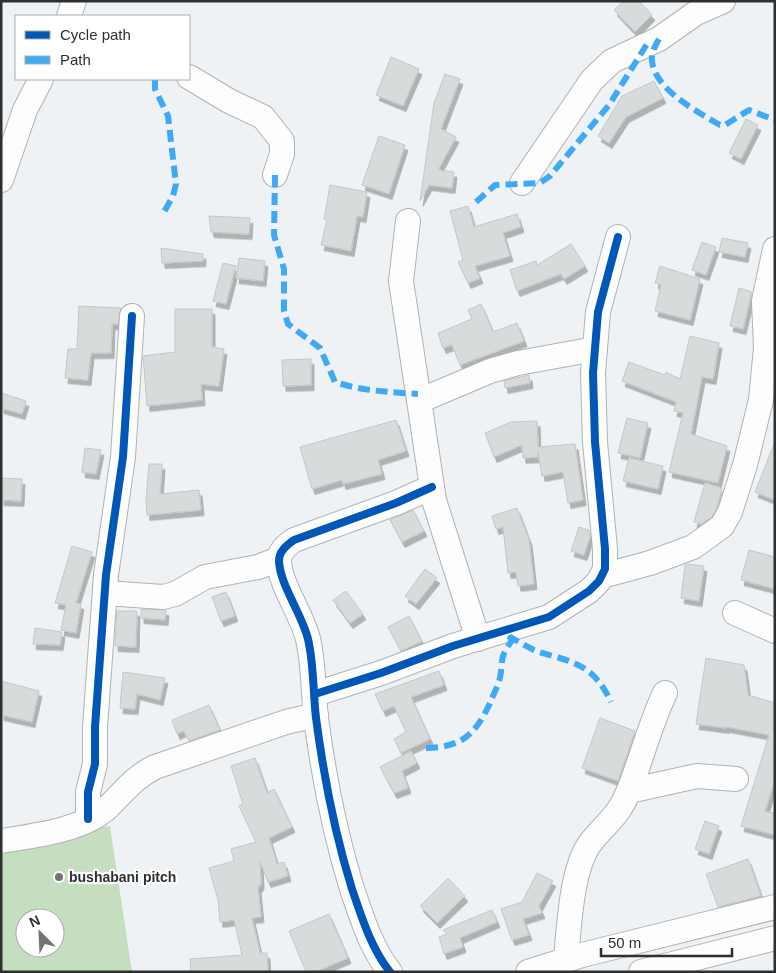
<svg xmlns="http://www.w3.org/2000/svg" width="776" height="973" viewBox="0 0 776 973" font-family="Helvetica,sans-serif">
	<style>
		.green { fill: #c5dec0; fill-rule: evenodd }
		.building { fill: #d8dbdc; stroke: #c4c6c7; filter: url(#shadow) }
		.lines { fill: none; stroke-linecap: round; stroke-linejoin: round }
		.minor-casing { stroke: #b0b2b3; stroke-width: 26 }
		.minor { stroke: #fdfdfd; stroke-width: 24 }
		.quiet { stroke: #3fa9f5; stroke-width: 6; stroke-dasharray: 12 6; stroke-linecap: butt }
		.cycleway-casing { stroke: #fff; stroke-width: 11 }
		.cycleway { stroke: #0057b8; stroke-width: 8 }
		.poi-dot { fill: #717375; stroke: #fff; stroke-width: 2 }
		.labels { text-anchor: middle; stroke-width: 4.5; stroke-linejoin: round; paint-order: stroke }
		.poi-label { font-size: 14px; font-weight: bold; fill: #2d2f30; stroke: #fff; text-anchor: start }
	</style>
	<defs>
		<filter id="shadow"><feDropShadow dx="3" dy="5.5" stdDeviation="0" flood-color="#0004"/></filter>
	</defs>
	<rect width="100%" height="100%" fill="#eff2f4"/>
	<path class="green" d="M 110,826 L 132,972 L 1,972 L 1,836 ZM 25,918 L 55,918 L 55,948 L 25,948 Z"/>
	<g class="building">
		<polygon points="624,1 639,1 652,15 635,32 614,10"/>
		<polygon points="391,57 419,69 403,106 376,95"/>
		<polygon points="445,74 460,79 441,129 456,137 438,170 454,172 452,188 429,185 420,201 434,103"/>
		<polygon points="654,81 663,98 626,117 609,143 598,136 622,96"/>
		<polygon points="746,119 758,125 741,159 729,153"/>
		<polygon points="379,136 405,145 389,194 362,185"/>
		<polygon points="330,185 367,192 363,217 357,216 351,251 321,245 327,220 324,219"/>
		<polygon points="468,206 474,227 517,214 521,227 503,233 510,256 475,266 480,278 468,283 458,262 463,260 450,211"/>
		<polygon points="209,216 250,218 249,234 211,232"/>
		<polygon points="722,238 748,243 745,257 719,252"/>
		<polygon points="702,242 716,247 706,275 692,270"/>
		<polygon points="571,244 585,266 564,279 561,274 517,291 510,270 536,261 537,265"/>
		<polygon points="161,248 203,254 203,261 162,263"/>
		<polygon points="239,258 265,261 263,281 236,278"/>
		<polygon points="223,263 236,266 226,304 213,301"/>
		<polygon points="660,266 700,279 690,320 655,311 661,285 655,283"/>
		<polygon points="739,288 752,292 743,329 730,326"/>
		<polygon points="481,304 493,332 517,323 524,341 460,365 452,345 443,348 438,333 472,319 468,310"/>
		<polygon points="79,306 121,308 118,324 112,324 111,353 91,353 88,380 65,378 68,349 77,349"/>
		<polygon points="175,309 212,309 212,347 224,349 219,386 201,384 202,400 147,406 143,356 175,352"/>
		<polygon points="690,336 719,343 713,379 702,377 691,434 727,446 718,483 669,472 683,413 674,411 676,402 622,381 629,362 665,375 666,372 680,379"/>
		<polygon points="311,359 311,385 283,386 282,360"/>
		<polygon points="529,375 530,383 505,388 504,381"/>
		<polygon points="1,393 26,401 22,414 1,408"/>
		<polygon points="627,418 648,423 640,458 618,453"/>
		<polygon points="396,420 406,451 378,460 382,474 343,484 342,480 312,489 300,447"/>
		<polygon points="537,421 538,447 575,444 583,500 568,503 563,472 542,476 538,452 538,457 523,458 522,445 494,457 485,433 511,422"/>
		<polygon points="774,444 775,444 775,500 755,492"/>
		<polygon points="85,448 101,450 96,474 82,472"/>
		<polygon points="629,458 663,466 658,489 623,481"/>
		<polygon points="149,464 162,464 160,494 199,490 201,510 147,515 146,500"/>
		<polygon points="1,478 22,479 21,501 1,500"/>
		<polygon points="705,483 722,488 717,508 712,517 701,524 694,522"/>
		<polygon points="517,508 529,540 534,584 518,586 516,572 508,573 503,527 496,529 492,516"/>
		<polygon points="413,510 424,531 402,542 390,520"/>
		<polygon points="579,527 589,530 590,537 584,555 571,551"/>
		<polygon points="72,546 92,552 76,603 81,604 76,633 61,630 66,605 55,603"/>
		<polygon points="749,550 775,557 775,589 741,580"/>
		<polygon points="688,564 704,566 699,601 681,598 685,565"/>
		<polygon points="425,569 437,578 416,604 405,596"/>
		<polygon points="346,591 363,614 350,623 333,600"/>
		<polygon points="226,592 235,616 221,621 212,597"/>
		<polygon points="141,609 166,610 165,620 141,618"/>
		<polygon points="117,611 137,611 136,647 115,646"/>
		<polygon points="409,616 422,641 401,651 388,627"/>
		<polygon points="35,628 62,632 60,645 33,644"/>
		<polygon points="706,658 744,665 748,695 775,703 775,779 765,812 775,813 775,835 741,826 769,735 727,727 726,728 696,724"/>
		<polygon points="439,671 444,685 411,697 430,739 401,753 394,739 406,732 394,706 383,711 375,694"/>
		<polygon points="123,672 165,678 160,700 137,694 135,709 120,708"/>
		<polygon points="1,681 39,691 32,722 1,715"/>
		<polygon points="209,705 220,730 189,741 184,731 177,734 172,720"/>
		<polygon points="600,718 635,731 618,781 582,768"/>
		<polygon points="411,751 417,763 402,771 408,788 394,793 380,767"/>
		<polygon points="255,758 267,793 274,789 292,827 269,838 277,864 284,862 288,876 268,882 260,861 261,884 258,888 261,917 252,918 260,953 267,953 268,972 191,972 190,959 242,955 234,920 220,922 218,900 209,868 234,861 231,849 256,842 239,806 243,804 231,766"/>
		<polygon points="705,821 719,826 709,854 695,849"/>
		<polygon points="748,859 761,896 718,907 706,874"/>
		<polygon points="537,873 553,881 539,906 542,913 523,919 529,935 512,940 501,909 522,902"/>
		<polygon points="448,878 465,896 437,923 420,906"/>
		<polygon points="492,910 497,922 460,938 463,947 444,954 439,937 447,934 443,930"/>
		<polygon points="329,914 348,958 315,972 306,972 289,931"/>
	</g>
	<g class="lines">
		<g class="minor-casing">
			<g id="minor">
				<polyline points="69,16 74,1"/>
				<polyline points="189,77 229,101 263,117 282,141 282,154 275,175"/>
				<polyline points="1,180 25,110 41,79"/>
				<polyline points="522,183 592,80 612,61 659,39 696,13 723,1"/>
				<polyline points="408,221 401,281 434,500 478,639"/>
				<polyline points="419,401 490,371 518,363 595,349"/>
				<polyline points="602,576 650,563 693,547 722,526 730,512 745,465 761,400 766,348 764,301 775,249"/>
				<polyline points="105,593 163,597 175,594 205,577 258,567 279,559"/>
				<polyline points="735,613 775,631"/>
				<polyline points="315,694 381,673 453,646 549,617 589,591 599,581 605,569 605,549 595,442 593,373 598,312 618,237"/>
				<polyline points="629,791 697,776 736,779"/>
				<polyline points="88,819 88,792 95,764 95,727 106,575 123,457 132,316"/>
				<path d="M 1,841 C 33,836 84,830 108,807 C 125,791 133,778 155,767 L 286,722 L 316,715"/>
				<path d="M 566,960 C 569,928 571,868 591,842 C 607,822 619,816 629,790 C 642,758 650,724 665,693"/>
				<path d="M 390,972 C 371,948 362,918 352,889 C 334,831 324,779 316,718 C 313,692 314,665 308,639 C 302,614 280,585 279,561 C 279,551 287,545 294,540 L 396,503 L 432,487"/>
				<polyline points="528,972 582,955 775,907"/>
				<polyline points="641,972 775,938"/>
			</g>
		</g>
		<use href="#minor" class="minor"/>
		<g class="quiet">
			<path d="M 659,39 C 655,46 651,53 652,61 C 655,90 698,112 720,125 L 725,125 L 749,110 L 775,120"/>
			<polyline points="155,79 155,89 168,116 176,184 173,196 164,212"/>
			<path d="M 275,175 L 274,235 L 284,269 L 284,311 L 288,324 L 320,348 L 335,382 C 362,391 389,392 418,394"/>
			<polyline points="476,202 495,185 540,183 550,176 609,105 647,44"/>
			<path d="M 508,636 C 518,641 528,648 539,652 C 574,662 594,665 611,702"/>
			<path d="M 426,748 C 462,747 475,735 490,703 C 493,695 498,686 500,678 C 504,655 498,660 513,639"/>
		</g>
		<g class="cycleway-casing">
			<g id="cycleway">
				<polyline points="315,694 381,673 453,646 549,617 589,591 599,581 605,569 605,549 595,442 593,373 598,312 618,237"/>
				<polyline points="88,819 88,792 95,764 95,727 106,575 123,457 132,316"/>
				<path d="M 390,972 C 371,948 362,918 352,889 C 334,831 324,779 316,718 C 313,692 314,665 308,639 C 302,614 280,585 279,561 C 279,551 287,545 294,540 L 396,503 L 432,487"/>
			</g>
		</g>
		<use href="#cycleway" class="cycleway"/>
	</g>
	<circle class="poi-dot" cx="59" cy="877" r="5"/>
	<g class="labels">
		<g class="poi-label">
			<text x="69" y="882">bushabani pitch</text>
		</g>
	</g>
	<rect width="776" height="973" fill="none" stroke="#2d2f30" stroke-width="5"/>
	<rect x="15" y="15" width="175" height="65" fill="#ffffff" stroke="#abacac"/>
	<rect x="25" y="31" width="25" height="8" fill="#0057b8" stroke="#abacac"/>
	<text x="60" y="40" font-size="15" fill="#2d2f30">Cycle path</text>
	<rect x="25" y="56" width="25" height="8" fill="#3fa9f5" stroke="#abacac"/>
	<text x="60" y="65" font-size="15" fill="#2d2f30">Path</text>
	<g transform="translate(40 933) rotate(336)"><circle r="24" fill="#ffffff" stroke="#abacac"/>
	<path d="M0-4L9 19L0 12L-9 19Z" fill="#717375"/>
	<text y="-8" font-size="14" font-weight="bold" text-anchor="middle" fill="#2d2f30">N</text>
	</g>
	<path d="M601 948v8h131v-8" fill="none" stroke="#2d2f30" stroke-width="2.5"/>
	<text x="608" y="948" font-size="15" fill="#2d2f30" stroke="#ffffff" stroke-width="4" paint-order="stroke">50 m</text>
</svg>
